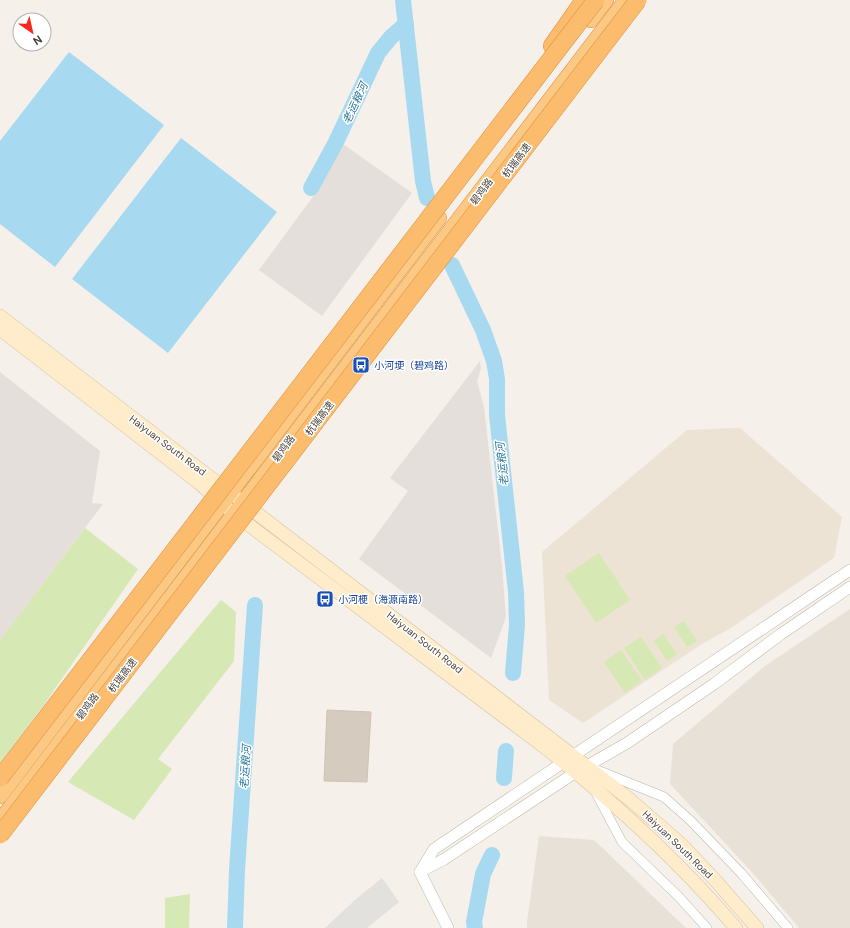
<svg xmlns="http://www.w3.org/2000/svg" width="850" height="928" viewBox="0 0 850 928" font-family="'DM Sans','Noto Sans SC',sans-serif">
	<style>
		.residential { fill: #e8e1d8 }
		.industrial { fill: #e4dfdb }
		.education { fill: #ede3d4 }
		.green { fill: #d6e8b3 }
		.parking { fill: #e3e1de }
		.water { fill: #a7daf0 }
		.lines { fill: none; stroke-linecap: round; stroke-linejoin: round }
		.river { stroke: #a7daf0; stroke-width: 16 }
		.building { fill: #d6cbbf; stroke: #d1c2b2 }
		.minor-casing { stroke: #c0b7ac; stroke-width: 10 }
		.tertiary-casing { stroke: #c0b7ac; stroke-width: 12 }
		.secondary-casing { stroke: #d4be9a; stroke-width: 14 }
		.trunk-casing { stroke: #dc8f3d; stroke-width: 16 }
		.motorway-casing { stroke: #dc8f3d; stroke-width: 18 }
		.minor { stroke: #fff; stroke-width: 9 }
		.tertiary { stroke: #fff; stroke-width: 11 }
		.secondary { stroke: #feecca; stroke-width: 13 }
		.trunk { stroke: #fcc984; stroke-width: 15 }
		.motorway { stroke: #fcbc6e; stroke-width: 17 }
		.motorway-bridge-casing { stroke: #dc8f3d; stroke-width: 18; stroke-linecap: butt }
		.motorway-bridge { stroke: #fcbc6e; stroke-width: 17 }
		.labels { text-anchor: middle; stroke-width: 3; stroke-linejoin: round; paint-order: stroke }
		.street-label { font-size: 10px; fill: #484038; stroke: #fff }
		.transit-label { font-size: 10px; fill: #164399; stroke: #fff; text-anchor: start }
		.water-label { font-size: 11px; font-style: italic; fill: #2c799c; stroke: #fff }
	</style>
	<rect width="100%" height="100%" fill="#f5f0ea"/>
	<g class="residential">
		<polygon points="850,609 850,928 799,928 751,871 670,784 673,744 765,666"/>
		<polygon points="539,836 594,840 686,928 527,928 527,922"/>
	</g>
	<g class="industrial">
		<polygon points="343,144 412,193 322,316 259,270 315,194"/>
		<polygon points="480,361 481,369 477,381 484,407 502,566 506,617 491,658 359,559 408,491 390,478"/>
		<polygon points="0,372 100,451 92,503 103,504 0,640"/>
	</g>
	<polygon class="education" points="740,428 842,517 834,558 731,628 702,644 583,723 549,700 542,552 687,430"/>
	<g class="green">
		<polygon points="85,528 138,569 43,706 0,763 0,640"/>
		<polygon points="599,553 630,600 596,623 565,576"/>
		<polygon points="221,600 236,612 234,661 158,759 172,769 134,820 68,782"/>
		<polygon points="684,621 697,641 687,647 674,627"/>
		<polygon points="663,634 677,654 667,661 654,641"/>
		<polygon points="641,637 662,668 645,680 624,648"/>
		<polygon points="621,650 642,681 625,693 604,662"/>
		<polygon points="190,894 189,928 165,928 165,898"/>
	</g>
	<polygon class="parking" points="382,878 399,902 367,928 325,928 356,899"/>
	<g class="water">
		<polygon points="69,52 164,125 55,267 0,224 0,141"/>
		<polygon points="181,138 277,212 168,353 72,279"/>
	</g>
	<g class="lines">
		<g class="river">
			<polyline points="403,0 423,181 427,198"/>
			<polyline points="311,188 336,142 378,53 391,37 406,24"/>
			<polyline points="452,265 483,330 494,361 497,379 497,415 516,592 517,625 513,673"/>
			<polyline points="504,778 506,751"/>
			<polyline points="235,928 237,870 255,605"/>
			<polyline points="475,928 474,922 483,874 492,855"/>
		</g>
	</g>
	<polygon class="building" points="327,710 371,712 367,782 324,781"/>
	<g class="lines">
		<g class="minor-casing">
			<g id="minor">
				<polyline points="597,770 664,797 691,821 741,873 788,928"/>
				<polyline points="595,791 622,842 679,897 707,928"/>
			</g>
		</g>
		<g class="tertiary-casing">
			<g id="tertiary">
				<polyline points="421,871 443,860 576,772 587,766 627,743 714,684 781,634 850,587"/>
				<polyline points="420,872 434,849 850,570"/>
				<polyline points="420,872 448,928"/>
			</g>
		</g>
		<g class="secondary-casing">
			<g id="secondary">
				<polyline points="0,316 628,798 682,845 715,880 757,928"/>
				<path d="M 0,329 L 199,483 L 233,513 L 543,746 C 613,801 678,860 736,928"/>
			</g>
		</g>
		<g class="trunk-casing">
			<g id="trunk">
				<polyline points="591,20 606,0"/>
				<polyline points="0,796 439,218"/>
				<polyline points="0,821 626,0"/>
			</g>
		</g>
		<g class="motorway-casing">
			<polyline id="motorway" points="552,46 584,0"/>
		</g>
		<use href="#minor" class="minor"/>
		<use href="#tertiary" class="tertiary"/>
		<use href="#secondary" class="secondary"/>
		<use href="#trunk" class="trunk"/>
		<use href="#motorway" class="motorway"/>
		<g class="motorway-bridge-casing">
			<g id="motorway-bridge">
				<polyline points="0,778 596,0"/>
				<polyline points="0,835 638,0"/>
			</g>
		</g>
		<use href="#motorway-bridge" class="motorway-bridge"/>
	</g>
	<defs>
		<g id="bus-square" transform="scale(0.9)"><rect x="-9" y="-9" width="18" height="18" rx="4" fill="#1a4fb4" stroke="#fff"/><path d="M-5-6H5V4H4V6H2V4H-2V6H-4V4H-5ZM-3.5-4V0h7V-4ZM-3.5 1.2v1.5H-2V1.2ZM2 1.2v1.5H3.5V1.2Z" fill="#fff"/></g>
	</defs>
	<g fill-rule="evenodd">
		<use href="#bus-square" x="361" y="365"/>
		<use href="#bus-square" x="325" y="599"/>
	</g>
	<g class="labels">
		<g class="street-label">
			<text transform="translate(516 160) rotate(-53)" y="4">杭瑞高速</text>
			<text transform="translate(481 191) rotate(-53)" y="4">碧鸡路</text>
			<text transform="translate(319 418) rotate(-53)" y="4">杭瑞高速</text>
			<text transform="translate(168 445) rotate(37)" y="4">Haiyuan South Road</text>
			<text transform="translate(283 448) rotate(-53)" y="4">碧鸡路</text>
			<text transform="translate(425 642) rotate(38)" y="4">Haiyuan South Road</text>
			<text transform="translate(122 675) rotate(-53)" y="4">杭瑞高速</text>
			<text transform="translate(87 706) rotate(-53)" y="4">碧鸡路</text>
			<text transform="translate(678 844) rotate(44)" y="4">Haiyuan South Road</text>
		</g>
		<g class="transit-label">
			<text x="374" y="369">小河埂（碧鸡路）</text>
			<text x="338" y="603">小河梗（海源南路）</text>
		</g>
		<g class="water-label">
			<text transform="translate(355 103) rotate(-65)" y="4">老运粮河</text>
			<text transform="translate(502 464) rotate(-96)" y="4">老运粮河</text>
			<text transform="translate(245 767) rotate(-86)" y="4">老运粮河</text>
		</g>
	</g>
	<g transform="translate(32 32) rotate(146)"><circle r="19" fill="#ffffff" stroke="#b6b3af"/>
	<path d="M0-3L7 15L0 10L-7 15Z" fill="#f7271e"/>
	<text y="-6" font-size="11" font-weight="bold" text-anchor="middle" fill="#484038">N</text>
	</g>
</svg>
